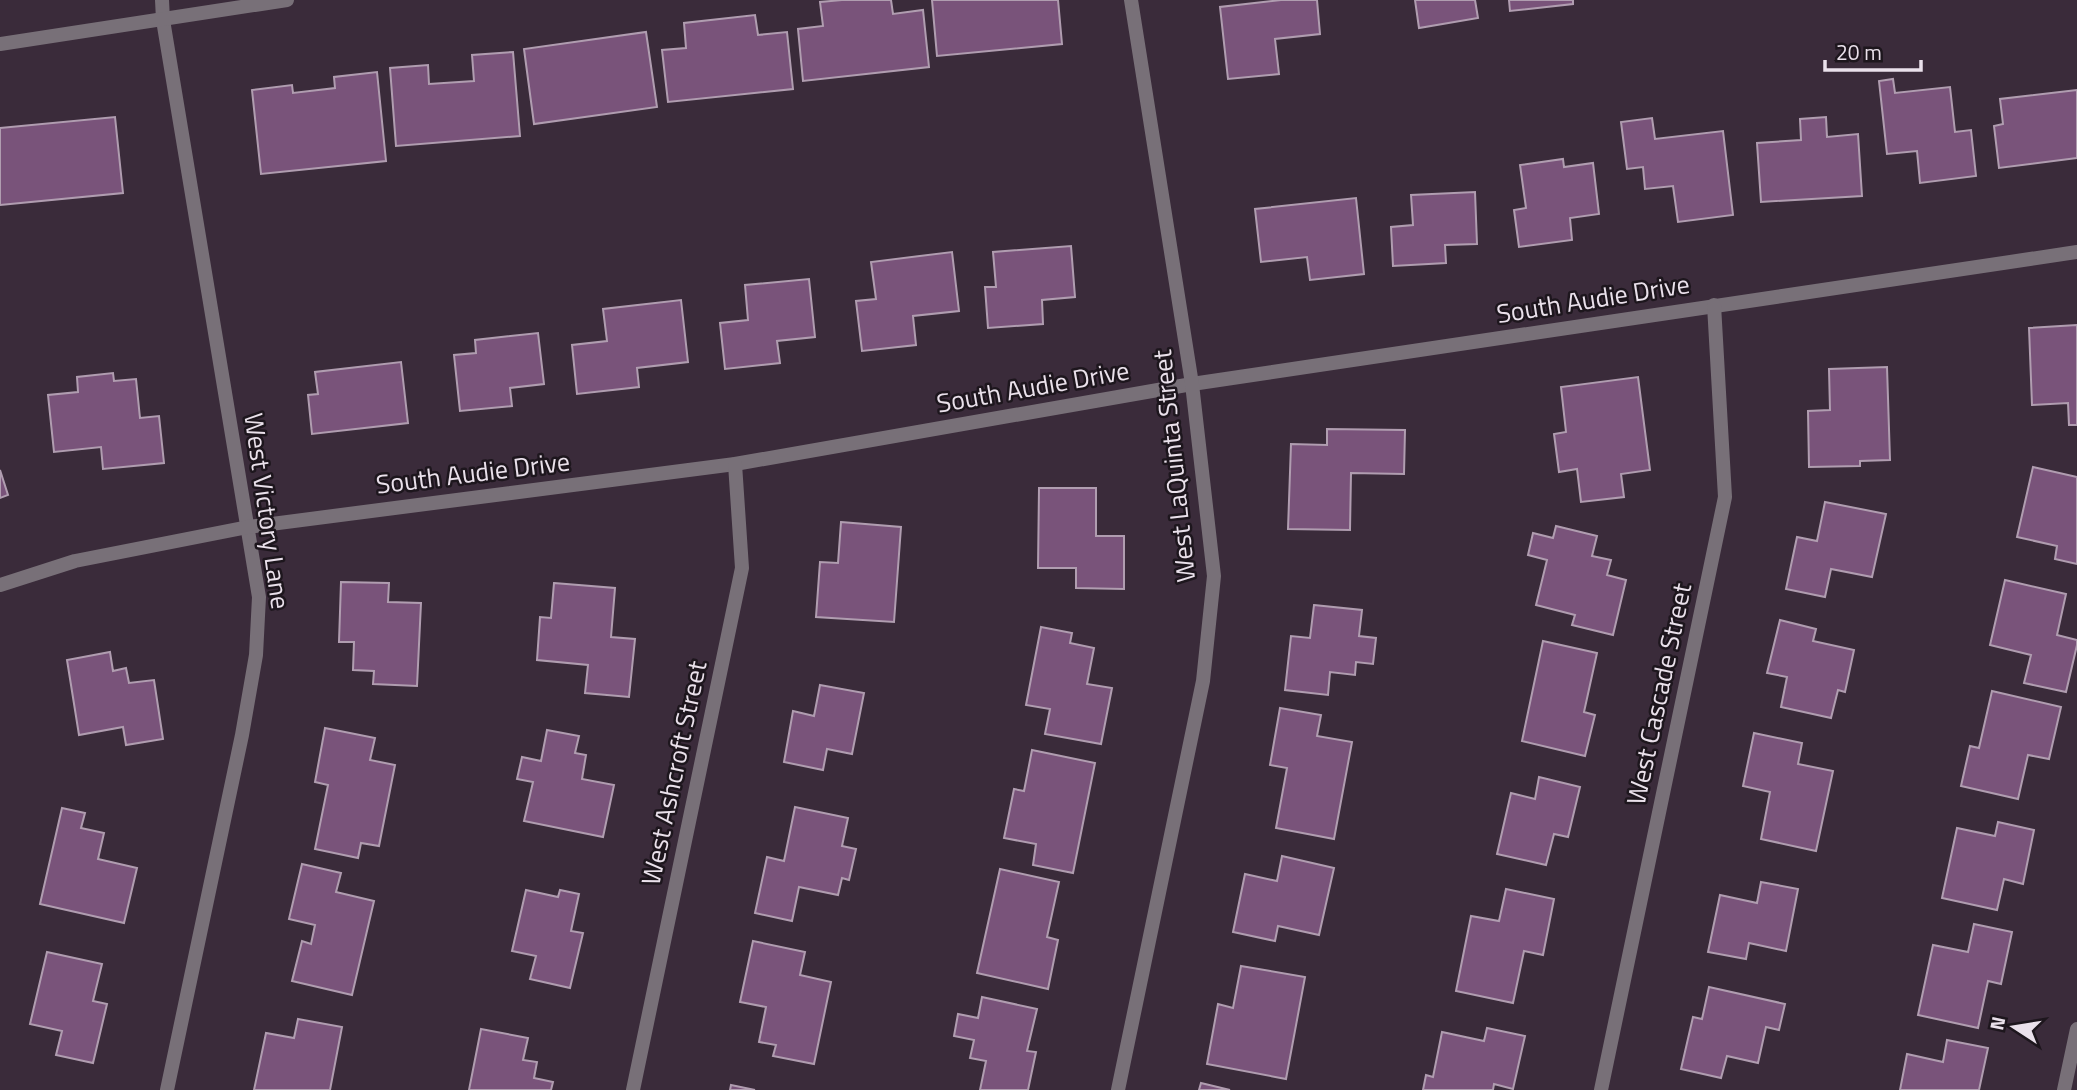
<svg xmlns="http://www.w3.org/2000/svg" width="2077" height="1090" viewBox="0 0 2077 1090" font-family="'Titillium Web',sans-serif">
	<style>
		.building { fill: #79537a; stroke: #b09db0; stroke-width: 2 }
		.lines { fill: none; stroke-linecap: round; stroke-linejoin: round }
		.service { stroke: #787078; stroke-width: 14 }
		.minor { stroke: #787078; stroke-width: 14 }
		.labels { text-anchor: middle; stroke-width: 5; stroke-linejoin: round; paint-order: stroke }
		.street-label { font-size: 26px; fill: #eae1eb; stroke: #1d161d }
	</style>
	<rect width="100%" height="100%" fill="#3a2b3a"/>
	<g class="building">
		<polygon points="842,0 891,0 893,14 923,10 929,67 803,81 798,29 823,26 820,2"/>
		<polygon points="932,0 1058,0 1062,44 937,56"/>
		<polygon points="1281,0 1317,0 1320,34 1275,39 1279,74 1228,79 1220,7"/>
		<polygon points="1415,0 1475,0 1478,18 1419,28"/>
		<polygon points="1509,0 1573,0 1573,4 1510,11"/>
		<polygon points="755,15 758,35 787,32 793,89 668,102 662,50 686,48 684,23"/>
		<polygon points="646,32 657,107 534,124 524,49"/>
		<polygon points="513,52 520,136 396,146 390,68 428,65 429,84 474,81 472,55"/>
		<polygon points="377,72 386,161 261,174 252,90 292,85 293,93 335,88 334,77"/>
		<polygon points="1893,79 1895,93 1950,87 1955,132 1971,130 1976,176 1920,183 1917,151 1887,154 1879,81"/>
		<polygon points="2077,90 2077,158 1999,168 1994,126 2003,124 2000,99"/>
		<polygon points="115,117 123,193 0,205 0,128"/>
		<polygon points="1826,117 1827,137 1858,134 1862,196 1761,202 1757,143 1801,140 1800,119"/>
		<polygon points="1652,118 1655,139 1723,131 1733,215 1678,222 1673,186 1645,189 1643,167 1627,169 1621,122"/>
		<polygon points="1563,159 1564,167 1593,163 1599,214 1570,218 1572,240 1519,247 1514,210 1526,208 1520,165"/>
		<polygon points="1475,192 1477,244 1445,245 1446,263 1393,266 1391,227 1413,225 1411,195"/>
		<polygon points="1356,198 1364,274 1310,280 1307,257 1261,262 1255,209"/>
		<polygon points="1071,246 1075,297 1042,300 1043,324 988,328 985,287 996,287 993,252"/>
		<polygon points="952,252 959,311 913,316 916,345 862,351 856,301 876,299 871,262"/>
		<polygon points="809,279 815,337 777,341 780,363 725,369 720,323 748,320 745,285"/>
		<polygon points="681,300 688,362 637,368 639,387 577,394 572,345 607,341 603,309"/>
		<polygon points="2077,325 2077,425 2069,425 2068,403 2032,405 2029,328"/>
		<polygon points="538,333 544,384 510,388 512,406 460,411 454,355 476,353 475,340"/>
		<polygon points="401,362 408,423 312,434 308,395 318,394 315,372"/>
		<polygon points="1887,367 1890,460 1860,461 1860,466 1809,467 1808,411 1830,410 1829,369"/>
		<polygon points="113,373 114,381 136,379 140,418 159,416 164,463 103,469 101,447 54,452 48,395 78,392 77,377"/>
		<polygon points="1638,377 1650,470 1621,474 1624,497 1581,502 1577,469 1559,472 1554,434 1566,432 1561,387"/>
		<polygon points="1327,429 1405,430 1404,474 1351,473 1350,530 1288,529 1291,444 1327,445"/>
		<polygon points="2033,467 2077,477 2077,564 2055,559 2057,546 2017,537"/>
		<polygon points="0,470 8,495 0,498"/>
		<polygon points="1039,488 1096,488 1096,536 1124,536 1124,589 1076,588 1076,568 1038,568"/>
		<polygon points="1825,502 1886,514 1872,577 1831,569 1825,597 1786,589 1797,537 1817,541"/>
		<polygon points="841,522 901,527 894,622 816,617 820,562 838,563"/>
		<polygon points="1556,526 1597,536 1592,556 1611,560 1607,575 1626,580 1613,635 1572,625 1575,615 1536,605 1547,560 1528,555 1533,533 1553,538"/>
		<polygon points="2005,580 2066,594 2057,635 2077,640 2077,645 2066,692 2024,683 2031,655 1990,645"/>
		<polygon points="341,582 389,583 388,602 421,603 417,686 373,684 374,671 353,670 354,642 339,642"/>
		<polygon points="554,583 615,588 611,637 635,639 629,697 585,693 588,665 537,660 540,617 551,618"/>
		<polygon points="1314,605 1362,610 1359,636 1376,638 1373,664 1356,662 1355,675 1330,672 1328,695 1285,690 1291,636 1310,638"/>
		<polygon points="1780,620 1816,629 1813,641 1854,650 1845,692 1838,690 1831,718 1781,707 1787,677 1767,673"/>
		<polygon points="1041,627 1072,633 1070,643 1094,648 1087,684 1112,688 1101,744 1045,734 1050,709 1026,705"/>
		<polygon points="1543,641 1597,653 1584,712 1595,715 1585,756 1522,741"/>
		<polygon points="110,652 113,671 126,668 129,683 154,680 163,739 126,745 123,727 79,735 67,660"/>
		<polygon points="820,685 864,693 852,754 827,749 823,770 784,762 793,711 814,716"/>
		<polygon points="1992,691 2061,707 2049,759 2028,755 2018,799 1961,786 1970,746 1979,748"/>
		<polygon points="1280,708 1321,715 1317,736 1352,742 1334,839 1276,828 1287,768 1270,765"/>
		<polygon points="325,728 375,738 370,760 395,765 379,846 361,843 358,858 315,849 328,785 315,782"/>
		<polygon points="547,730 579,736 575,753 586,755 582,779 614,785 603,837 524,821 533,782 517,779 522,757 541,761"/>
		<polygon points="1754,733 1802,743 1798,764 1833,771 1816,851 1761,839 1770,792 1743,786"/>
		<polygon points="1032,750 1095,763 1073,873 1033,865 1036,844 1004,838 1014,789 1024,791"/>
		<polygon points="1539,777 1580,787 1568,837 1554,834 1546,865 1497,854 1511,793 1535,799"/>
		<polygon points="795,807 848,818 842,846 856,849 849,880 842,878 838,895 799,887 792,921 755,913 767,857 784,861"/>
		<polygon points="62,808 85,813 81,828 104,833 98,859 137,868 124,923 40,904"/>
		<polygon points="1998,822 2034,830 2023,884 2004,879 1997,910 1942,898 1957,828 1995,836"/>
		<polygon points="1282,856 1334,868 1319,935 1278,926 1275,941 1233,932 1245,874 1277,881"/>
		<polygon points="302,864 341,873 336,892 374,901 352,995 292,981 302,941 311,944 315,925 289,919"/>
		<polygon points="1000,869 1059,882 1047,937 1058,940 1048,989 977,973"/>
		<polygon points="1761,882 1798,889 1786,951 1749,943 1746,959 1708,952 1720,895 1757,903"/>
		<polygon points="1506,889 1554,899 1543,955 1524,951 1513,1003 1456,991 1471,916 1499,921"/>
		<polygon points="526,890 558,897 560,890 579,894 571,931 583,933 570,988 530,979 536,956 512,951"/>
		<polygon points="1974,924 2012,932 2001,984 1988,981 1978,1028 1918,1015 1933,945 1968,952"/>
		<polygon points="753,941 805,952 800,975 831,982 814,1064 773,1056 776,1045 759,1042 766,1007 740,1002"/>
		<polygon points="47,952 102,964 93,1001 107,1004 93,1063 56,1055 62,1031 30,1024"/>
		<polygon points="1241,966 1305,977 1286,1079 1207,1064 1218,1004 1233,1008"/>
		<polygon points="1709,987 1785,1004 1779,1030 1766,1027 1758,1063 1727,1056 1721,1078 1681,1069 1693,1017 1702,1019"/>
		<polygon points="982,997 1037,1009 1027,1051 1036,1052 1028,1090 980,1090 986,1061 970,1058 974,1040 954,1036 958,1014 978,1018"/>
		<polygon points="298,1019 342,1027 330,1090 254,1090 266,1033 294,1038"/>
		<polygon points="1487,1028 1525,1036 1513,1089 1494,1084 1493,1090 1423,1090 1426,1075 1433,1077 1442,1032 1484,1041"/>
		<polygon points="481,1029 528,1038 523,1060 537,1062 534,1078 553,1082 551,1090 469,1090"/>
		<polygon points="1947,1040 1988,1048 1979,1090 1900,1090 1907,1054 1943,1062"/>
		<polygon points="1201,1083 1230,1090 1199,1090"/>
		<polygon points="731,1085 755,1090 730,1090"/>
	</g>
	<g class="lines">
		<polyline class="service" points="162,0 163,20"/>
		<g class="minor">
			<polyline points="163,20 259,597 256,655 242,735 167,1090"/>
			<polyline points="0,44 287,0"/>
			<polyline points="0,585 75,561 248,527 735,464 1192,384 2077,252"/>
			<polyline points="633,1090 742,568 735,464"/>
			<polyline points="1118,1090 1203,681 1214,576 1192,384 1131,0"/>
			<polyline points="1601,1090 1725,497 1714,305"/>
			<polyline points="2064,1090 2077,1029"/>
		</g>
	</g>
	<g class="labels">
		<g class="street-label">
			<text transform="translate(1593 299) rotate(-9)" y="9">South Audie Drive</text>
			<text transform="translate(1033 387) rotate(-10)" y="9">South Audie Drive</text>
			<text transform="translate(1174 466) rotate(-96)" y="9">West LaQuinta Street</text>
			<text transform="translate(473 473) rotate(-7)" y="9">South Audie Drive</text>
			<text transform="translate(267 511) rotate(82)" y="9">West Victory Lane</text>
			<text transform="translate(1659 694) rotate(-78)" y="9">West Cascade Street</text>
			<text transform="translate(674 773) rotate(-78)" y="9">West Ashcroft Street</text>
		</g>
	</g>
	<g transform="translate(2014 1027) rotate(282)" stroke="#1d161d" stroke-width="5" paint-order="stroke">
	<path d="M0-5L12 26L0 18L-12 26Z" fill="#eae1eb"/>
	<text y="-10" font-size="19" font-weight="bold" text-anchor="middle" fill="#eae1eb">N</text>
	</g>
	<path d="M1825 60v10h96v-10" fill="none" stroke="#eae1eb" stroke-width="3.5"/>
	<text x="1836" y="60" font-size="21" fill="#eae1eb" stroke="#1d161d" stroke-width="5" paint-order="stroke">20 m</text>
</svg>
